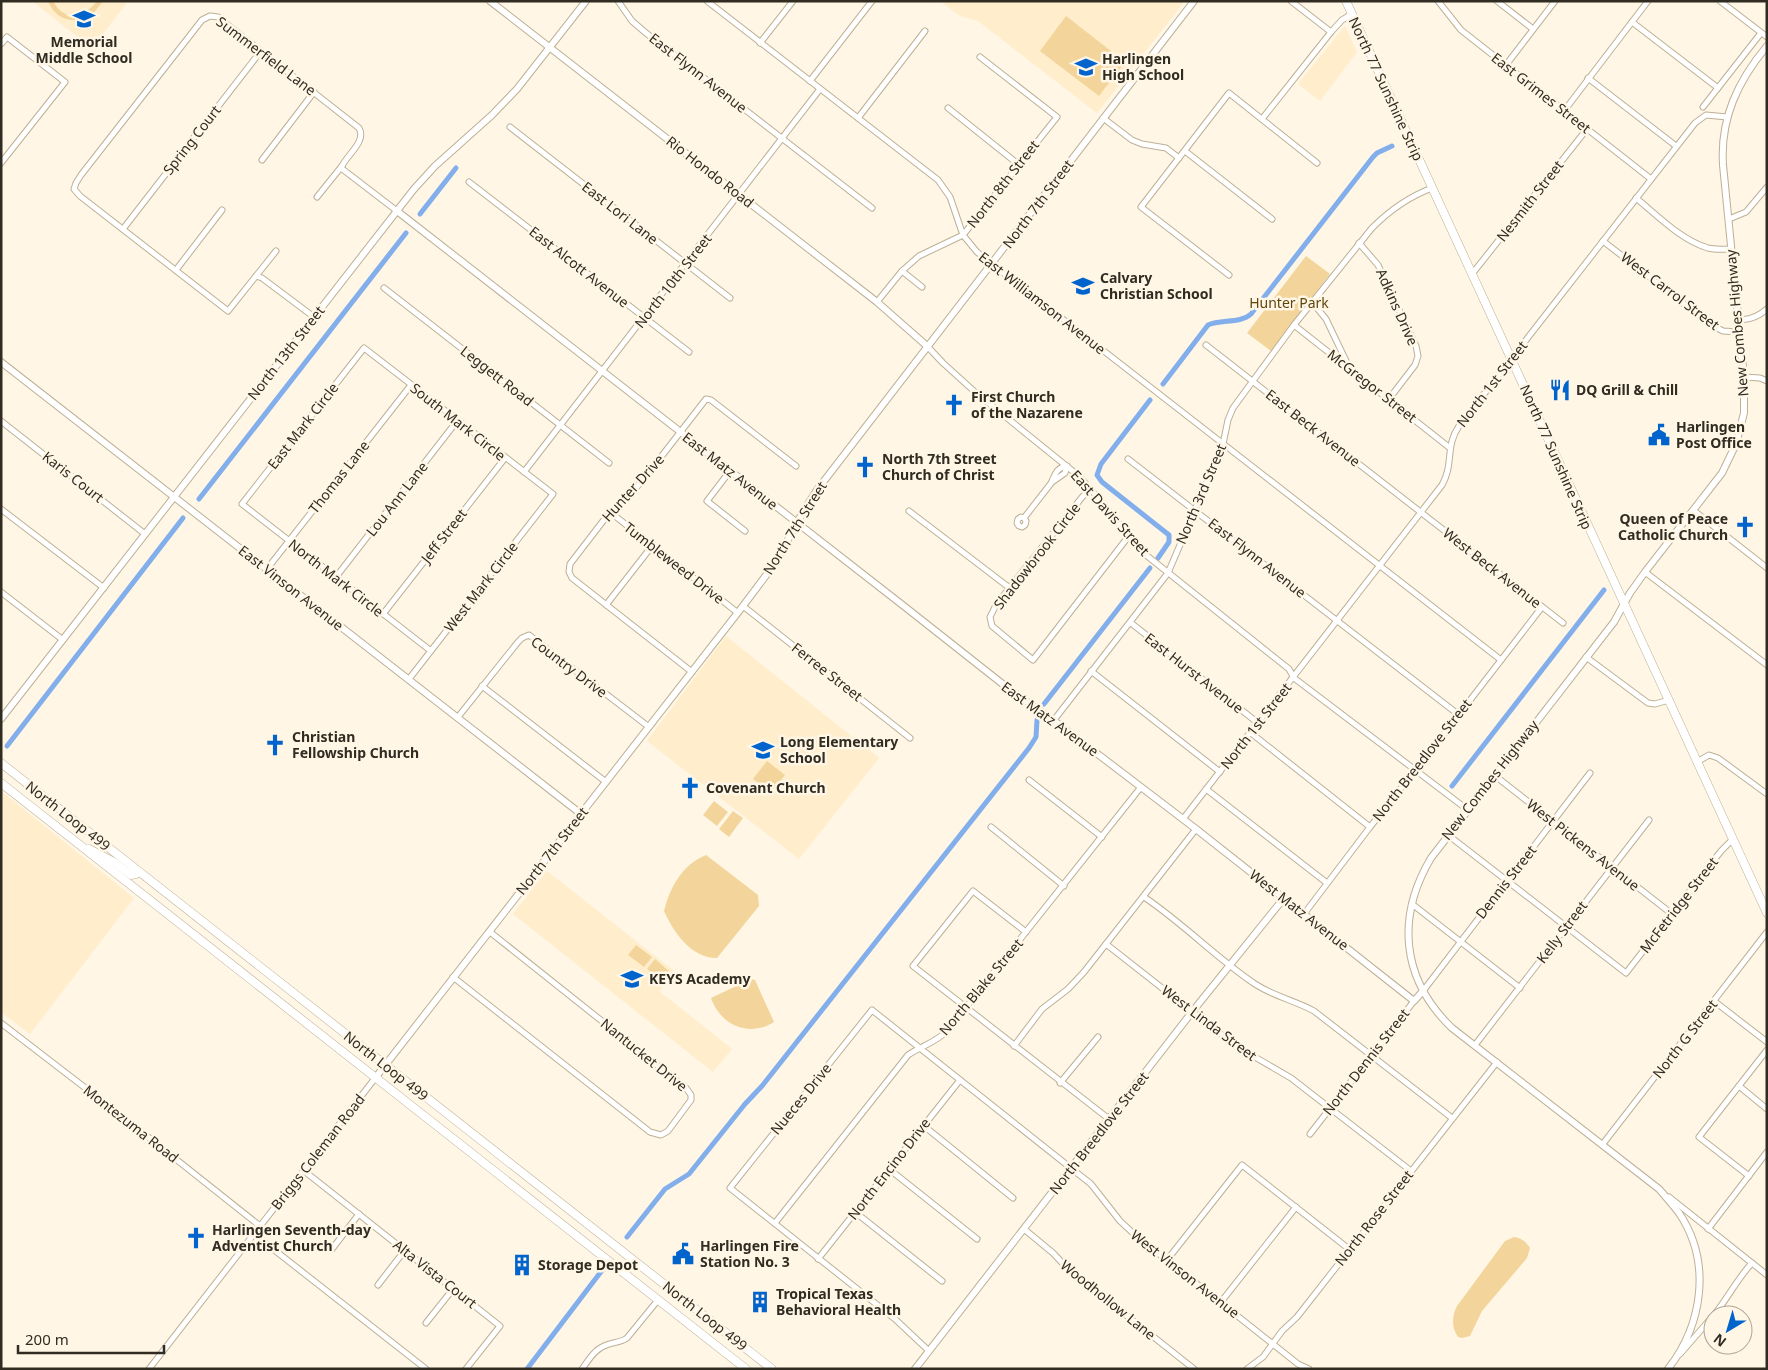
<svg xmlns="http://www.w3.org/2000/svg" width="1768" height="1370" viewBox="0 0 1768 1370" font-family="'Noto Sans',sans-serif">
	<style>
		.built { fill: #ffedcb }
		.green { fill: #f3d59b }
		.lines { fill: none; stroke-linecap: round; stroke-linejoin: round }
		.canal { stroke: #82aeeb; stroke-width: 5 }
		.minor-casing { stroke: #bdb096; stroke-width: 7 }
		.tertiary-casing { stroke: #bdb096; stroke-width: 8 }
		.primary-casing { stroke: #bdb096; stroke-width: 9 }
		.minor { stroke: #fff; stroke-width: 5 }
		.tertiary { stroke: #fff; stroke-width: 6 }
		.primary { stroke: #fff; stroke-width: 8 }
		.labels { text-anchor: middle; stroke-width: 5; stroke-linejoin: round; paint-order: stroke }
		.poi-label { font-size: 14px; font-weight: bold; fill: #312c22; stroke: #fff6e6; text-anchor: start }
		.street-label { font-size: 14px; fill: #312c22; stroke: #fff6e6 }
		.park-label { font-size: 14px; fill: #5f470c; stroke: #fff6e6 }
	</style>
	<rect width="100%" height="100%" fill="#fff6e6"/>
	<g class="built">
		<polygon points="32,1 128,1 92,48"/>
		<polygon points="940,1 1185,1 1097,113 978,21 960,16"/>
		<polygon points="1345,26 1357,52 1320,101 1298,84"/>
		<polygon points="726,636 879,758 799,859 647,741"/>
		<polygon points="1,791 134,898 30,1034 1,1012"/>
		<polygon points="547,871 674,971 659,991 732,1049 713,1072 513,914"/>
	</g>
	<g class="green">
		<path d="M 48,1 L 53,1 C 65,23 84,18 97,1 L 103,1 L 83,27 L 79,25 L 82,19 C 67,23 54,16 48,1 Z"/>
		<polygon points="1066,16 1125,62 1099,96 1040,51"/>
		<polygon points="1306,256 1330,274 1271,351 1247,333"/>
		<polygon points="767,761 785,775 771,792 753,779"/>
		<polygon points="714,801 728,812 717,826 703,815"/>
		<polygon points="733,811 743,818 729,837 719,829"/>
		<path d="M 706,855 L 758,895 L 759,906 L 717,958 C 691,958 674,933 664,911 C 670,887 682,865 706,855 Z"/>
		<polygon points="636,945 652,957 644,967 628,955"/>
		<polygon points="655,959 670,972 662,981 647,969"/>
		<path d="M 751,979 L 755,980 L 774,1022 C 749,1038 720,1025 711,998 Z"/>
		<path d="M 1514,1237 C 1522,1238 1526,1242 1530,1248 L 1527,1258 L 1482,1311 L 1470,1336 L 1462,1338 L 1458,1337 C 1451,1327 1452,1316 1457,1306 L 1505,1241 Z"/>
	</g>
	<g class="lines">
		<g class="canal">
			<polyline points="420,214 456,168"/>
			<path d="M 1163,384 L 1208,325 C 1221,319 1240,324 1251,314 L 1373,157 L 1377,153 L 1392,146"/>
			<polyline points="1150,400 1101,464 1097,475 1102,482 1169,535 1169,542 1158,558"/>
			<polyline points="199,499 406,233"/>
			<polyline points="1044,704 1150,568"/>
			<polyline points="7,746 183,518"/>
			<polyline points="1452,786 1604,590"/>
			<polyline points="627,1237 665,1189 689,1174 745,1104 762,1086 1029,748 1036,737 1037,720"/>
			<polyline points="527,1369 603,1269"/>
		</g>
		<g class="minor-casing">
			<g id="minor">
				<polyline points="618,1 632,21 646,33 872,208"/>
				<polyline points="707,1 938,180 950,197 963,235 977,252 992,264 1501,660"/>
				<polyline points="1291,1 1331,32"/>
				<polyline points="1438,1 1461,30 1651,179"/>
				<polyline points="1497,1 1533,29"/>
				<polyline points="1720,1 1767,37"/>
				<polyline points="1632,22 1718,88"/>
				<polyline points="760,43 793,1"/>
				<polyline points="1,44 7,37 65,82 1,163"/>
				<polyline points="1506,65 1555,1"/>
				<polyline points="1588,78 1676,146"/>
				<polyline points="810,81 872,1"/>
				<polyline points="1703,107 1761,33"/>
				<polyline points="948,108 1018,164"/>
				<polyline points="1564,111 1648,1"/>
				<polyline points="858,118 925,31"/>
				<polyline points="1103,118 1132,140 1142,144 1166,148 1179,158"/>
				<polyline points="1262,119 1331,32 1342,20 1352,14"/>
				<polyline points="510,127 730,298"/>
				<polyline points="1185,151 1272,219"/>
				<polyline points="262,160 314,92"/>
				<polyline points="469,182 689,352"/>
				<polyline points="317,197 342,166"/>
				<path d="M 1636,198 C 1658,216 1681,240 1708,248 C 1716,250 1723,249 1731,249"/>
				<polyline points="1729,219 1746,212 1767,187"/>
				<polyline points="123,229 261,51"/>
				<polyline points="1603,241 1711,325 1723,331 1739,332"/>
				<polyline points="1359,243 1378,265 1416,346 1418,356 1415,365 1389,399"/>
				<path d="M 276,251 L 228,311 L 80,196 L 74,189 L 76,183 L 81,175 L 202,20 L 210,16 L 218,17 L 229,26 L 359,128 C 367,142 346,155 341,168 L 397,211"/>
				<polyline points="176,270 222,210"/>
				<polyline points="902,271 922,287"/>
				<polyline points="1472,274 1587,129"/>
				<polyline points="1229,275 1141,207 1229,93 1317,163"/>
				<polyline points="256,276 262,278 314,317"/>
				<polyline points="384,288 609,463"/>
				<polyline points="877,302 902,271 919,256 963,235 1057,117 980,57"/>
				<polyline points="1312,302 1326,319 1348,365"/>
				<path d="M 1738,319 C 1749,321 1759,316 1767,309"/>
				<polyline points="1294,325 1450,448"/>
				<polyline points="1206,345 1563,623"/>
				<polyline points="927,346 943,363 975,392 1080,477 1146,555 1289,669 1294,678 1468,810"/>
				<polyline points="1744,377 1760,378 1767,381"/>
				<polyline points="1,421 145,534"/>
				<polyline points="1128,459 1459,715"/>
				<polyline points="730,471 707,501 745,531"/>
				<polyline points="524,472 820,89"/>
				<path d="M 1052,481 C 1056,472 1057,468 1067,466"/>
				<polyline points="1091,490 1083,496 996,605 990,617 992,626 1033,660 1128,537"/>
				<polyline points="1,509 104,588"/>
				<polyline points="1693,510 1767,568"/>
				<polyline points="909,511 1011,589"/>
				<polyline points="610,512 738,613"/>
				<polyline points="1024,518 1026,521 1025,525 1022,527 1019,526 1017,523 1018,519 1021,517 1024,518 1052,482 1065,473 1067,466"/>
				<polyline points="267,569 411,385"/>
				<polyline points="1645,572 1767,665"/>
				<polyline points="336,577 457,421"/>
				<polyline points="1,592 63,640"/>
				<polyline points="606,605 652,546"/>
				<polyline points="743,606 910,738"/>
				<polyline points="383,614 505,458"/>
				<polyline points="1131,623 1258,723"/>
				<polyline points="1586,657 1648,703 1655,704 1669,700"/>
				<polyline points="1091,671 1220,772"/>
				<polyline points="692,672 572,578 569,572 570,564 610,512 635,489 647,475 706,399 711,400 796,466"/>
				<polyline points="409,679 553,494 364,348 242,504 431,651"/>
				<polyline points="482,686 606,782"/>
				<polyline points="458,717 518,642 522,638 529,635 649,727"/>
				<path d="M 1054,720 L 1168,573 L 1223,444 L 1228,420 L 1233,408 L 1294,325 L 1372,228 C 1390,210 1408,197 1432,188"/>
				<polyline points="1251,733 1370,827"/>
				<polyline points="1697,762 1709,755 1718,758 1767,794"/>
				<polyline points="1494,775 1672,914"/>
				<polyline points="1029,780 1102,837"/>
				<polyline points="1206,789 1327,883"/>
				<path d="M 1183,819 L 1442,485 C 1454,464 1445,446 1459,426 L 1695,123 L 1706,115 L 1727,117"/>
				<polyline points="991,827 1064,886"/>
				<polyline points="1448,835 1626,973 1721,851 1733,839"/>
				<path d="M 1144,897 C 1183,923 1216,958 1255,984 C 1275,997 1294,1000 1314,1011 L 1452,1118"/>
				<polyline points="1412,904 1520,988"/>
				<polyline points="1304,914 1370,827 1437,743 1542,607"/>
				<polyline points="1026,932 973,891 913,966 1109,1119"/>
				<polyline points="1106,944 1236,1046 1291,1078 1411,1171"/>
				<polyline points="453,977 650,1132 661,1135 668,1131 691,1100 691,1095 686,1088 490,932"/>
				<polyline points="1423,991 1590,773"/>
				<polyline points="1714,1001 1767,1042"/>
				<polyline points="1,1023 114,1110 260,1226"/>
				<polyline points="1475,1045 1649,820"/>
				<polyline points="1014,1046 1042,1009 1068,989 1084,972 1196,829"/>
				<polyline points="1060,1083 1098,1037"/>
				<polyline points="1739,1086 1767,1109"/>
				<polyline points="924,1126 1013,1198"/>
				<polyline points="1310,1134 1414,1001"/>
				<polyline points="1602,1145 1767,932"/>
				<polyline points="889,1169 977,1239"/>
				<polyline points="303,1170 500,1326 466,1369"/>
				<polyline points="1749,1176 1699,1137 1767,1050"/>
				<polyline points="1669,1197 1767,1275"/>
				<polyline points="855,1212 942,1281"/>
				<path d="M 775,1223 L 908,1055 C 921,1046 937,1042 948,1030 L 1141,787"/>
				<polyline points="1024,1229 1053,1253 1068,1269 1194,1369"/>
				<polyline points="1708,1229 1767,1152"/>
				<polyline points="254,1234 426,1369"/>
				<polyline points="332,1249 359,1214"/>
				<polyline points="818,1259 960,1080"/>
				<polyline points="1167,1260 1242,1165 1349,1249"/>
				<polyline points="378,1285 405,1250"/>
				<polyline points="1221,1302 1296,1207"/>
				<path d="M 1714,1315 C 1728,1298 1737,1279 1752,1263"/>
				<polyline points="426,1323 453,1289"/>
				<polyline points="929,1351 895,1319 730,1188 872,1010 1091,1184 1120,1221 1134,1234 1298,1364 1309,1369"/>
				<polyline points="1680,1354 1713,1316"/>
				<polyline points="149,1369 376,1077"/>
				<path d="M 582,1369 C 588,1361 594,1350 604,1346 C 612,1342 620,1343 627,1338 L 658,1300"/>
				<polyline points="1247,1369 1263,1357 1282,1331 1297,1317 1497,1062"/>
			</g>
		</g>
		<g class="tertiary-casing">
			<g id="tertiary">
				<polyline points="490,1 877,302 927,346"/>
				<polyline points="397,211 900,603 1009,689 1057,723 1196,829 1414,1001 1423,991"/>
				<polyline points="1,362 581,814"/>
				<polyline points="1,719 414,189 435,166 492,115 517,89 586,1"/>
				<polyline points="376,1077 743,606 776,562 803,512 817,490 1194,1"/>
				<polyline points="915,1369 1192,1012 1284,898"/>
				<path d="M 1668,1369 C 1703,1324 1712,1262 1679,1213 C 1673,1205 1666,1197 1659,1189 L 1452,1028 C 1401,979 1396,917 1431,858 L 1614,622 L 1630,593 L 1645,572 L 1722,473 L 1736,444 L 1744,413 L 1744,377 L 1723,165 C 1720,118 1738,81 1767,46"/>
			</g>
		</g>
		<g class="primary-casing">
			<g id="primary">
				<polyline points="1346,1 1767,913"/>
				<polyline points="1,763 772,1369"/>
				<polyline points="1,783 746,1369"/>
				<polyline points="89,849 114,862 131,875 136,874 138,871"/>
			</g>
		</g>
		<use href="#minor" class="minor"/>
		<use href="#tertiary" class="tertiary"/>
		<use href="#primary" class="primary"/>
	</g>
	<defs>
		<g id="school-bare" transform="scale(1.725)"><path d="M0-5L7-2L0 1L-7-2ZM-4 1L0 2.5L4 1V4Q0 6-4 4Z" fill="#0163cc" stroke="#fff6e6" stroke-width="2.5" paint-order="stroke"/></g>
		<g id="restaurant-bare" transform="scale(1.725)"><path d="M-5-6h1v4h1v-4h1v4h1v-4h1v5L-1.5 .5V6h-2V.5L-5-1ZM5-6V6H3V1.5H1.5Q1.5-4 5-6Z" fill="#0163cc" stroke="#fff6e6" stroke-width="2.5" paint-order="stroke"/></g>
		<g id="church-bare" transform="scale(1.725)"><path d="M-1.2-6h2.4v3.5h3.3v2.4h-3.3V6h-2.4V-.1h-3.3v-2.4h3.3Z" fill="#0163cc" stroke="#fff6e6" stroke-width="2.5" paint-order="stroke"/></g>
		<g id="civic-bare" transform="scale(1.725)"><path d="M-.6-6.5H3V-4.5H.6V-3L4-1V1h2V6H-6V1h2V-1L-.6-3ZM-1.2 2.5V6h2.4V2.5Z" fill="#0163cc" stroke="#fff6e6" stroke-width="2.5" paint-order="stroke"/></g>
		<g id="building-bare" transform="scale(1.725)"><path d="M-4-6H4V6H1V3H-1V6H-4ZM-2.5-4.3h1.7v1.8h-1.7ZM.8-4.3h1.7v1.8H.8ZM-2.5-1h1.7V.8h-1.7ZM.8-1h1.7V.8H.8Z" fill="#0163cc" stroke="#fff6e6" stroke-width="2.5" paint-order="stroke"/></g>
	</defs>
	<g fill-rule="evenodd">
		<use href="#school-bare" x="84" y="19"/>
		<use href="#school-bare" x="1086" y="67"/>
		<use href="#school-bare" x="1083" y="286"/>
		<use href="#restaurant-bare" x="1560" y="390"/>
		<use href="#church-bare" x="954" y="405"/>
		<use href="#civic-bare" x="1659" y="435"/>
		<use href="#church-bare" x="865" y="467"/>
		<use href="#church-bare" x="1745" y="527"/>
		<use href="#church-bare" x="275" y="745"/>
		<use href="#school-bare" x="763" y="750"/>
		<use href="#church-bare" x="690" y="788"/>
		<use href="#school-bare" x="632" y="979"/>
		<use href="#church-bare" x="196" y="1238"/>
		<use href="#civic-bare" x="683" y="1254"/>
		<use href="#building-bare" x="522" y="1265"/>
		<use href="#building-bare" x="760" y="1302"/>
	</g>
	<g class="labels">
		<g class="poi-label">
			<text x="84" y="47" text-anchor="middle">Memorial<tspan x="84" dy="16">Middle School</tspan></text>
			<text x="1102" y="64">Harlingen<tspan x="1102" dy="16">High School</tspan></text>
			<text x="1100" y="283">Calvary<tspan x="1100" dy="16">Christian School</tspan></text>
			<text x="1576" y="395">DQ Grill &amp; Chill</text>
			<text x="971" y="402">First Church<tspan x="971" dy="16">of the Nazarene</tspan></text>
			<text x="1676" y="432">Harlingen<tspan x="1676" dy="16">Post Office</tspan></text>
			<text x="882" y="464">North 7th Street<tspan x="882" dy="16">Church of Christ</tspan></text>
			<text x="1728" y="524" text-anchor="end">Queen of Peace<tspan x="1728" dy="16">Catholic Church</tspan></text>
			<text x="292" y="742">Christian<tspan x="292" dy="16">Fellowship Church</tspan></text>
			<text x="780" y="747">Long Elementary<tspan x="780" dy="16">School</tspan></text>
			<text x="706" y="793">Covenant Church</text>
			<text x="649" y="984">KEYS Academy</text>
			<text x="212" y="1235">Harlingen Seventh-day<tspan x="212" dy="16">Adventist Church</tspan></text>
			<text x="700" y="1251">Harlingen Fire<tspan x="700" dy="16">Station No. 3</tspan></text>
			<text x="538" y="1270">Storage Depot</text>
			<text x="776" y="1299">Tropical Texas<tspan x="776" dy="16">Behavioral Health</tspan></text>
		</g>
		<g class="street-label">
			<text transform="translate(266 56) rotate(37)" y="5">Summerfield Lane</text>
			<text transform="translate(698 73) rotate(38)" y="5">East Flynn Avenue</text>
			<text transform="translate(1386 89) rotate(65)" y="5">North 77 Sunshine Strip</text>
			<text transform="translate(1541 93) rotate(38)" y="5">East Grimes Street</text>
			<text transform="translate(192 140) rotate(-52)" y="5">Spring Court</text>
			<text transform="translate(710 172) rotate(38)" y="5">Rio Hondo Road</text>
			<text transform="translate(1003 184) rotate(-52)" y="5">North 8th Street</text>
			<text transform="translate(1530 201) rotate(-52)" y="5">Nesmith Street</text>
			<text transform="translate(1038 204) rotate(-53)" y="5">North 7th Street</text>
			<text transform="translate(620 213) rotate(38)" y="5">East Lori Lane</text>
			<text transform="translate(579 267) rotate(38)" y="5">East Alcott Avenue</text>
			<text transform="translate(673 281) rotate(-52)" y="5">North 10th Street</text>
			<text transform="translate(1670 291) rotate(37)" y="5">West Carrol Street</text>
			<text transform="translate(1042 303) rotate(38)" y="5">East Williamson Avenue</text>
			<text transform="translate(1397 307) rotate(66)" y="5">Adkins Drive</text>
			<text transform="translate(1737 323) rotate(-95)" y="5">New Combes Highway</text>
			<text transform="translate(286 353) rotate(-52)" y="5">North 13th Street</text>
			<text transform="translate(497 376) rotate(38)" y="5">Leggett Road</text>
			<text transform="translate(1492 384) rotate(-52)" y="5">North 1st Street</text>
			<text transform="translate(1372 386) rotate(38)" y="5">McGregor Street</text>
			<text transform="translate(458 422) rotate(38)" y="5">South Mark Circle</text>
			<text transform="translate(303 426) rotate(-52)" y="5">East Mark Circle</text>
			<text transform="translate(1313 428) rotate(38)" y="5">East Beck Avenue</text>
			<text transform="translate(1556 457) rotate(66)" y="5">North 77 Sunshine Strip</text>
			<text transform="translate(730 471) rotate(38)" y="5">East Matz Avenue</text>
			<text transform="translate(73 477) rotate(38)" y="5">Karis Court</text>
			<text transform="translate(339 477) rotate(-52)" y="5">Thomas Lane</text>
			<text transform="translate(633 488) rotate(-48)" y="5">Hunter Drive</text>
			<text transform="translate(1201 494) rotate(-67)" y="5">North 3rd Street</text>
			<text transform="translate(397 499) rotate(-52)" y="5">Lou Ann Lane</text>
			<text transform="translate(1110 513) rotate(48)" y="5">East Davis Street</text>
			<text transform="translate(795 528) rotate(-58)" y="5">North 7th Street</text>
			<text transform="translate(444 536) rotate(-52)" y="5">Jeff Street</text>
			<text transform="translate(1037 556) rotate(-52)" y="5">Shadowbrook Circle</text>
			<text transform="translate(1257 558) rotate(38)" y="5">East Flynn Avenue</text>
			<text transform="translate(674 563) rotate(38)" y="5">Tumbleweed Drive</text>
			<text transform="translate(1492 568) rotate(38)" y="5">West Beck Avenue</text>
			<text transform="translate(336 578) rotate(38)" y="5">North Mark Circle</text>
			<text transform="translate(481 587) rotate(-52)" y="5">West Mark Circle</text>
			<text transform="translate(291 588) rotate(38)" y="5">East Vinson Avenue</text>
			<text transform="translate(569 667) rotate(37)" y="5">Country Drive</text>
			<text transform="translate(827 672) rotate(38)" y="5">Ferree Street</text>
			<text transform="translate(1194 673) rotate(38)" y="5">East Hurst Avenue</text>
			<text transform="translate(1050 719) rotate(36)" y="5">East Matz Avenue</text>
			<text transform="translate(1256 726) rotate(-52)" y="5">North 1st Street</text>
			<text transform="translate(1422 760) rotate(-52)" y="5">North Breedlove Street</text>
			<text transform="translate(1490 780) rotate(-52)" y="5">New Combes Highway</text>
			<text transform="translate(68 816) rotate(38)" y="5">North Loop 499</text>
			<text transform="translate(1583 845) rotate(38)" y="5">West Pickens Avenue</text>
			<text transform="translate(552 851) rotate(-52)" y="5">North 7th Street</text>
			<text transform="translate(1506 882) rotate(-52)" y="5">Dennis Street</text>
			<text transform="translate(1679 905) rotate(-52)" y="5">McFetridge Street</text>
			<text transform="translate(1299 910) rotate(38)" y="5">West Matz Avenue</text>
			<text transform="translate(1562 932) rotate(-53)" y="5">Kelly Street</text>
			<text transform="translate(981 987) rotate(-50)" y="5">North Blake Street</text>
			<text transform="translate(1209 1023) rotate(37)" y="5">West Linda Street</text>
			<text transform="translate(1685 1039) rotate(-52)" y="5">North G Street</text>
			<text transform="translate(644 1055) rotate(39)" y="5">Nantucket Drive</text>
			<text transform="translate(1366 1062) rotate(-52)" y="5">North Dennis Street</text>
			<text transform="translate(386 1066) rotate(38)" y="5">North Loop 499</text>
			<text transform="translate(801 1099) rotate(-51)" y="5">Nueces Drive</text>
			<text transform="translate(131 1124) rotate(38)" y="5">Montezuma Road</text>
			<text transform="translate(1099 1133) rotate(-52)" y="5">North Breedlove Street</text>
			<text transform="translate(318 1152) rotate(-52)" y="5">Briggs Coleman Road</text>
			<text transform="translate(889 1169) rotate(-52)" y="5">North Encino Drive</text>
			<text transform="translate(1374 1218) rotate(-52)" y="5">North Rose Street</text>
			<text transform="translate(435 1274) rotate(38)" y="5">Alta Vista Court</text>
			<text transform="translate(1185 1274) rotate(38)" y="5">West Vinson Avenue</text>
			<text transform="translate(1108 1300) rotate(39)" y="5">Woodhollow Lane</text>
			<text transform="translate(705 1316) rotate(38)" y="5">North Loop 499</text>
		</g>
		<g class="park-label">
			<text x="1289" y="308">Hunter Park</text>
		</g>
	</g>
	<rect width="1768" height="1370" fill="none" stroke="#312c22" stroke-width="5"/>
	<g transform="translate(1728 1330) rotate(218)"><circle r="24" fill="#fff6e6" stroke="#ada598"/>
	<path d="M0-4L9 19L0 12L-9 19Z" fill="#0163cc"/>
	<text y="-8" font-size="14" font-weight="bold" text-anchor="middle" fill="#312c22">N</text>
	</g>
	<path d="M18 1345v8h146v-8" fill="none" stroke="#312c22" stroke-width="2.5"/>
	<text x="25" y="1345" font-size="15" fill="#312c22" stroke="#fff6e6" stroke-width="4" paint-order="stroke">200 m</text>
</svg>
